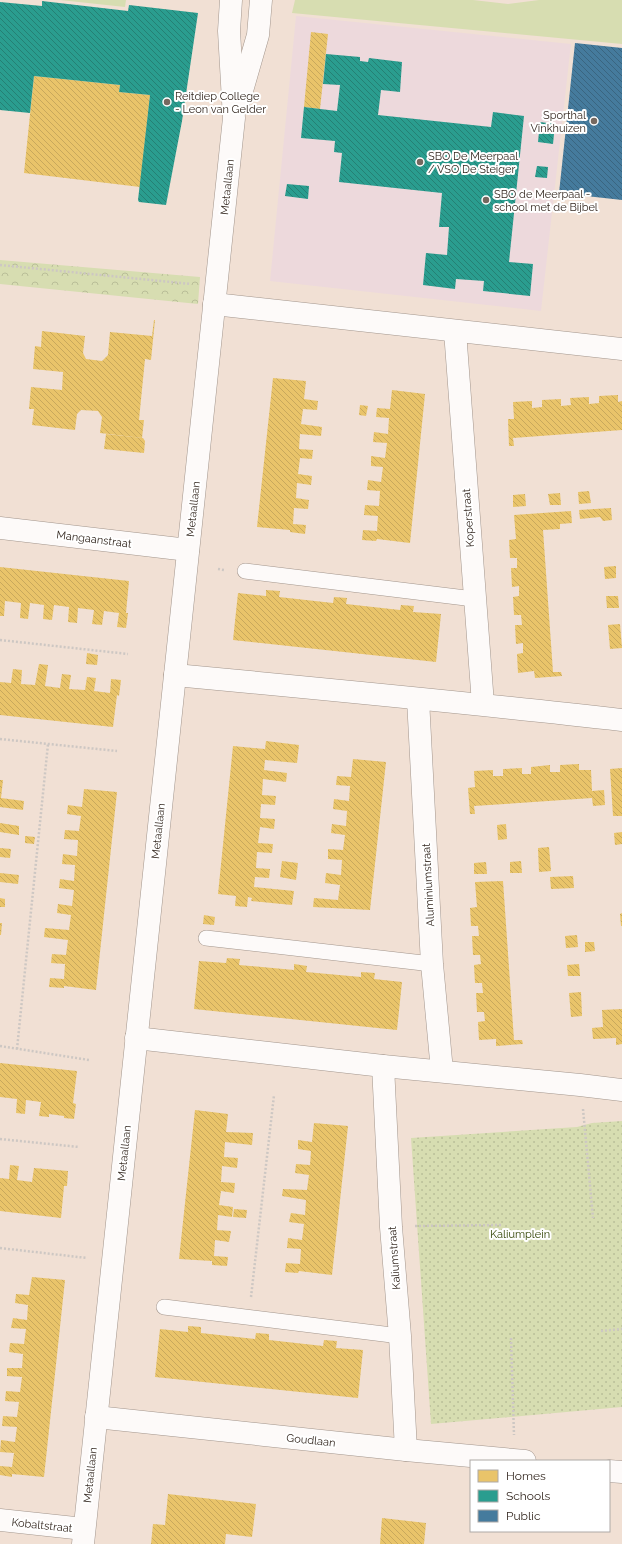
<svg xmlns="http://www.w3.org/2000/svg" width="622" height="1544" viewBox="0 0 622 1544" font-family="Raleway,sans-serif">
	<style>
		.education { fill: #edd9dc }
		.green { fill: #d7ddb1 }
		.forest { fill: url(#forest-crowns) }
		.park { fill: url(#park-dots) }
		.homes { fill: url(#homes-back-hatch) }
		.schools { fill: url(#schools-back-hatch) }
		.public { fill: url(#public-back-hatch) }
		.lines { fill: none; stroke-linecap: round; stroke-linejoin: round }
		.service-casing { stroke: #a2958c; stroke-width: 16 }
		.minor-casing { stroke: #a2958c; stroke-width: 23 }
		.tertiary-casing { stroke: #a2958c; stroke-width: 23 }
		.path { stroke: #cdc7c3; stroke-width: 2.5; stroke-dasharray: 2 2; stroke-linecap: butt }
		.service { stroke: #fdfaf9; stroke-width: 15 }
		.minor { stroke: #fdfaf9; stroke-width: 22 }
		.tertiary { stroke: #fdfaf9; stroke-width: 22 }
		.poi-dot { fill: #76685f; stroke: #fff; stroke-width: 1.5 }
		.labels { text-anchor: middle; stroke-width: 4; stroke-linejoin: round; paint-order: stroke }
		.poi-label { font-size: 11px; fill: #342820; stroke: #fff; text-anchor: start }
		.street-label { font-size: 11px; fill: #342820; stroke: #fff }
		.park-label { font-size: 11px; fill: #304200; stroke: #fff }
	</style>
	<defs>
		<pattern id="forest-crowns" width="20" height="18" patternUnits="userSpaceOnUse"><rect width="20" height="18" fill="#d7ddb1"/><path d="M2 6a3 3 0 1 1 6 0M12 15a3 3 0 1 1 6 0" fill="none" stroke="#b9be98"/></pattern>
		<pattern id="park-dots" width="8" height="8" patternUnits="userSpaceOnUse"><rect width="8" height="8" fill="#d7ddb1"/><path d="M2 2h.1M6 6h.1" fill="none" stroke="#b9be98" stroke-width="1.8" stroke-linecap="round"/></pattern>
		<pattern id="homes-back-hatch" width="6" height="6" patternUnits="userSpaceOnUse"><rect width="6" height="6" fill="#e9c46a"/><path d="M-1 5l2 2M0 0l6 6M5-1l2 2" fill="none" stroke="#c8a85c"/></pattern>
		<pattern id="schools-back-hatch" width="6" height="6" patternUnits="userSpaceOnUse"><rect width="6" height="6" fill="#2a9d8f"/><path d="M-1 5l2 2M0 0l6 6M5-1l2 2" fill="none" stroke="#258074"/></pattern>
		<pattern id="public-back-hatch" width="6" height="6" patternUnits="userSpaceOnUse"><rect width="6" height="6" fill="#457b9d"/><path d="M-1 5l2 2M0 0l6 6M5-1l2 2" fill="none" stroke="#3a6580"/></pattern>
	</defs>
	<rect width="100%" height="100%" fill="#f1e0d4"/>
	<polygon class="education" points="296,16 571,44 541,311 270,281"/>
	<g class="green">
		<polygon points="60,0 126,0 125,7"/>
		<polygon points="295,0 473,0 508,4 539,0 622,0 622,44 292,13"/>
	</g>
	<polygon class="forest" points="0,260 200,277 198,304 0,284"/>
	<polygon class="park" points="622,1121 622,1407 431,1424 411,1138 577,1127 592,1123"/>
	<g class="homes">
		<polygon points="311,32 328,34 320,109 304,107"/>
		<polygon points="34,76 120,85 119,92 150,95 140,187 24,173"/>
		<polygon points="154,320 155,320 151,360 145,359 139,420 144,420 142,438 100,433 102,417 98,411 81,410 77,414 75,430 32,425 34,409 29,409 31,387 62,390 63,372 33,369 35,346 41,347 42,331 85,336 83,353 86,359 102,361 108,355 110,332 152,336"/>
		<polygon points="273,378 306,381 304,399 318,401 317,410 303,409 301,424 322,427 321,436 300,434 299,449 313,450 312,459 300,458 298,474 312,476 311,485 297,483 296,498 309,500 308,509 294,508 293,524 306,525 305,534 290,532 290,530 257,527"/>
		<polygon points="392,390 425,394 410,543 377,539 376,541 362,540 363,530 377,531 378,516 364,515 365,505 379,506 380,491 367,490 368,480 381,482 383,467 371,466 371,456 385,458 387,443 373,442 374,432 388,434 389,418 376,417 377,408 390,409"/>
		<polygon points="618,395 618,402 622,401 622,430 513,438 514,446 509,446 508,419 514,419 513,402 532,401 532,408 542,407 542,400 561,399 561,406 571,405 570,398 589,397 589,404 599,403 599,396"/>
		<polygon points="360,405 368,406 366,416 359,415"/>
		<polygon points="106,434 143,438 145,441 144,453 104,449"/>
		<polygon points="589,491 591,503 579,504 578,492"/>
		<polygon points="560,493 561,505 550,505 548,494"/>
		<polygon points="525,494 526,506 513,507 513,495"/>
		<polygon points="611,508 612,520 603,521 600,517 580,519 579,510"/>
		<polygon points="571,511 572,523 560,524 560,529 543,530 553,672 561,672 562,676 535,678 534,671 518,673 517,654 523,653 523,643 516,644 515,625 522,625 521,615 514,615 513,597 519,596 519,586 512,587 511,568 517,568 517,558 510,558 509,540 516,539 514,515"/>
		<polygon points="616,566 616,578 605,579 604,567"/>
		<polygon points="0,567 129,581 126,613 128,613 126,628 117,627 119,613 104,611 102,625 92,624 94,610 78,608 77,623 68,622 69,607 54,605 52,620 43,619 44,605 30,603 28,619 20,618 21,603 5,601 4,616 0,616"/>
		<polygon points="266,590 280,591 279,597 333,603 334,597 347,598 346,604 400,610 401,605 414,606 413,612 441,614 436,662 233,640 238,593 266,596"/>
		<polygon points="606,596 618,596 619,608 607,608"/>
		<polygon points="620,624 622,648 610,649 608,625"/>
		<polygon points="87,653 98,655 97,665 86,664"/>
		<polygon points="39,664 48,665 45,686 60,688 62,674 71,675 69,689 85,690 87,677 96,678 94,691 110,693 111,679 121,680 119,696 117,695 113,727 0,715 0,682 11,683 13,669 22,670 21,684 35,685"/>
		<polygon points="266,741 299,745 297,763 265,760 264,770 287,773 286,782 263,779 262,795 276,796 275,805 261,804 260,818 275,819 274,829 260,827 258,843 273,844 272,853 257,852 256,868 270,869 269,878 255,877 254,887 294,891 292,905 251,901 252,898 248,897 247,907 235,906 236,896 218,894 233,746 265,749"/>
		<polygon points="353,759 386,762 370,910 313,907 314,898 338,900 340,885 325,883 326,873 341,875 342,860 328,859 328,849 343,850 345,835 331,833 332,824 346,826 347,811 333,809 334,799 349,801 350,786 336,785 337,776 351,777"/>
		<polygon points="579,764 579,770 591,770 592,791 604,790 605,805 593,806 592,798 505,804 474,806 475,814 470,814 468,788 475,787 474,771 493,770 493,776 503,776 503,769 522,768 522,774 531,774 531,767 550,765 550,772 560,772 560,765"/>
		<polygon points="622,768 622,816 613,816 610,769"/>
		<polygon points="0,780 3,780 1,798 24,801 23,810 0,807"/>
		<polygon points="84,789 117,792 96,990 64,986 64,988 49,987 50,978 64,979 65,964 51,963 52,954 66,955 68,940 44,937 45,928 69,930 71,915 57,913 58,904 72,906 74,890 59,888 60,879 74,881 75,865 62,864 63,854 77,856 78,840 64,839 65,830 79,831 81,816 67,814 68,805 82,807"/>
		<polygon points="0,823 19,826 19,835 0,832"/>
		<polygon points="506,824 507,839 498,840 497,825"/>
		<polygon points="622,832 622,844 615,845 614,833"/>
		<polygon points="25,836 35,837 34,844 25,843"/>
		<polygon points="549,847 551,871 539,872 538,848"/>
		<polygon points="0,848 11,849 10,858 0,857"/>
		<polygon points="282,861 298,863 296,880 280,877"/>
		<polygon points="521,861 522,873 510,873 510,862"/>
		<polygon points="486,862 487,874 474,874 474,863"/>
		<polygon points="0,873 19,875 18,884 0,882"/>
		<polygon points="573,876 574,888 551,889 550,877"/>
		<polygon points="503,881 514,1040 522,1040 523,1044 496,1046 496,1039 479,1040 478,1022 485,1021 484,1012 477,1012 476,993 483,993 482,983 475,983 474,965 481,964 480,955 473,955 472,936 479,936 478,926 471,926 470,908 477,907 475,882"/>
		<polygon points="0,898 5,899 5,907 0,907"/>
		<polygon points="622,913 622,926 621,926 620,914"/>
		<polygon points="204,915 215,917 214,925 203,924"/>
		<polygon points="0,923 2,923 1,935 0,935"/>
		<polygon points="577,935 578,947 566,948 565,936"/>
		<polygon points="585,942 594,942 595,951 585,952"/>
		<polygon points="227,958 240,959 239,965 294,970 294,964 307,966 306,972 361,977 361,972 375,973 374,979 402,982 397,1030 194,1009 199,961 226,963"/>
		<polygon points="579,964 580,976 568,976 567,965"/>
		<polygon points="581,992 582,1016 571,1017 569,993"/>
		<polygon points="622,1009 622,1044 616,1045 616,1038 593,1039 592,1028 603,1027 602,1010"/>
		<polygon points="0,1063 77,1071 73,1103 76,1104 74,1119 64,1118 64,1116 49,1114 49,1117 39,1116 41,1102 26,1100 25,1114 16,1113 17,1099 0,1097"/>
		<polygon points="195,1110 228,1114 226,1132 253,1133 252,1145 225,1142 224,1157 238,1158 237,1168 222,1166 221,1182 235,1183 234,1193 221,1191 219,1205 233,1207 232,1217 218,1215 217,1230 231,1231 229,1242 215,1240 214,1256 228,1257 227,1266 212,1265 212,1261 179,1259"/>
		<polygon points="314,1123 348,1126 332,1275 299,1271 298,1273 285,1272 286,1263 300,1264 301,1249 287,1248 288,1238 302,1240 304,1224 289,1222 291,1213 305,1215 306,1200 282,1196 283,1189 307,1190 309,1175 295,1173 296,1164 310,1165 311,1151 298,1149 298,1140 312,1142"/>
		<polygon points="10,1165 19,1166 17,1180 32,1182 34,1168 68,1171 67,1186 64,1186 61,1218 0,1211 0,1178 9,1179"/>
		<polygon points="234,1209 247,1210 246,1218 233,1217"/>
		<polygon points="32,1277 65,1280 44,1477 12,1474 12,1477 0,1475 0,1466 12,1467 14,1453 0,1452 1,1440 15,1442 17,1427 2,1426 3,1416 17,1417 19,1402 5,1401 6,1391 20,1392 22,1377 7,1376 7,1368 22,1368 23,1354 9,1352 10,1343 24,1344 26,1329 11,1328 13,1318 27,1320 28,1305 15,1303 16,1294 29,1295"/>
		<polygon points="188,1326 201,1327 201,1333 255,1339 256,1333 269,1334 269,1340 323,1346 324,1340 337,1341 336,1348 363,1350 358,1398 155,1377 160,1329 188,1332"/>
		<polygon points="168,1494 256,1504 252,1537 226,1534 225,1544 151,1544 153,1524 165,1525"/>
		<polygon points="382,1518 426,1523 424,1544 380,1544"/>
	</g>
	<g class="schools">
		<polygon points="42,1 128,11 129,5 198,13 182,121 166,205 139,202 138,200 150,95 119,92 120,85 34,76 30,113 0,110 0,2 42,6"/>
		<polygon points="326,54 360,57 360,61 368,62 369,58 402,62 400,92 381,90 378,115 491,127 493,112 524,116 509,262 533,264 530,296 483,291 484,281 456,279 455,289 423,285 426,253 447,255 449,227 439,227 442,193 339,182 342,153 334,152 335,141 301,138 304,107 337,111 340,85 323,84"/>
		<polygon points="540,122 555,124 553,144 538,142"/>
		<polygon points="537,166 548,167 547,178 535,177"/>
		<polygon points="287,184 309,186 308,199 285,196"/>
	</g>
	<polygon class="public" points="575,43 622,48 622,200 559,193"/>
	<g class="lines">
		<g class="service-casing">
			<g id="service">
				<polyline points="245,571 474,599"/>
				<polyline points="206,938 432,964"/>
				<polyline points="164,1307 400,1336"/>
			</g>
		</g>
		<g class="minor-casing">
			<g id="minor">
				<polyline points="214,304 622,349"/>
				<polyline points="455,331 483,704"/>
				<polyline points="0,528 188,550"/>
				<path d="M 175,675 C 324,689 473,703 622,720"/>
				<polyline points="418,699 432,964 442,1071"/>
				<polyline points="136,1038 383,1066 580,1085 622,1090"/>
				<polyline points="383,1066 391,1227 400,1336 406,1450"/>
				<polyline points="96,1417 406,1450 525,1461"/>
				<polyline points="609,1471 622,1472"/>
				<polyline points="0,1520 84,1529"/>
			</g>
		</g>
		<g class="tertiary-casing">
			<g id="tertiary">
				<polyline points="239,101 258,35 261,0"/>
				<polyline points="83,1544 234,118 229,31 231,0"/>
			</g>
		</g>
		<g class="path">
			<polyline points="0,265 191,284"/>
			<polyline points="218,569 224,570"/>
			<polyline points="0,640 128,654"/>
			<polyline points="0,739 117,751"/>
			<polyline points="0,1046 89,1060"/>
			<polyline points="17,1049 48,744"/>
			<polyline points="583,1109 593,1218"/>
			<polyline points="0,1139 79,1147"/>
			<polyline points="415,1226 503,1225"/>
			<polyline points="0,1248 87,1258"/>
			<polyline points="251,1297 274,1095"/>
			<polyline points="601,1331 622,1329"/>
			<polyline points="511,1338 514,1435"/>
		</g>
		<use href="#service" class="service"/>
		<use href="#minor" class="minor"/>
		<use href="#tertiary" class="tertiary"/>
	</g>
	<g class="poi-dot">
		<circle cx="167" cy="102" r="4"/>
		<circle cx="594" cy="121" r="4"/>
		<circle cx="420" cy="162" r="4"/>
		<circle cx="486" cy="200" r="4"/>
	</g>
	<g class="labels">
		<g class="poi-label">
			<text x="175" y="100">Reitdiep College<tspan x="175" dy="13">- Leon van Gelder</tspan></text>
			<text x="586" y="119" text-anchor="end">Sporthal<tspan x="586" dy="13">Vinkhuizen</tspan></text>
			<text x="428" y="160">SBO De Meerpaal<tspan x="428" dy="13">/ VSO De Steiger</tspan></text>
			<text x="494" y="198">SBO de Meerpaal -<tspan x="494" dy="13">school met de Bijbel</tspan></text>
		</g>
		<g class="street-label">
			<text transform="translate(227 187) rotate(-84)" y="4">Metaallaan</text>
			<text transform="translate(193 509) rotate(-84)" y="4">Metaallaan</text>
			<text transform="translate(468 518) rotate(-94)" y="4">Koperstraat</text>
			<text transform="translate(94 539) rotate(7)" y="4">Mangaanstraat</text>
			<text transform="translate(158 831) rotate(-84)" y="4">Metaallaan</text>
			<text transform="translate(428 885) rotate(-93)" y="4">Aluminiumstraat</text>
			<text transform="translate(124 1153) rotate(-84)" y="4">Metaallaan</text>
			<text transform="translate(394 1258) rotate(-94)" y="4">Kaliumstraat</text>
			<text transform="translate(311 1440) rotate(6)" y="4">Goudlaan</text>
			<text transform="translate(90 1475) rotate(-84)" y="4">Metaallaan</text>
			<text transform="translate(42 1525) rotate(6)" y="4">Kobaltstraat</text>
		</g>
		<g class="park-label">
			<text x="520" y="1238">Kaliumplein</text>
		</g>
	</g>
	<rect x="470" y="1460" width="140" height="72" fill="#ffffff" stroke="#aea9a6"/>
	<rect x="478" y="1470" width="20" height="12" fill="#e9c46a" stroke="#aea9a6"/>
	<text x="506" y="1480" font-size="12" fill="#342820">Homes</text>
	<rect x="478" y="1490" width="20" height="12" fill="#2a9d8f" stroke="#aea9a6"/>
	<text x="506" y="1500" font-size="12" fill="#342820">Schools</text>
	<rect x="478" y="1510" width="20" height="12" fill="#457b9d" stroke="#aea9a6"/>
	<text x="506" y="1520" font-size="12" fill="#342820">Public</text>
</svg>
